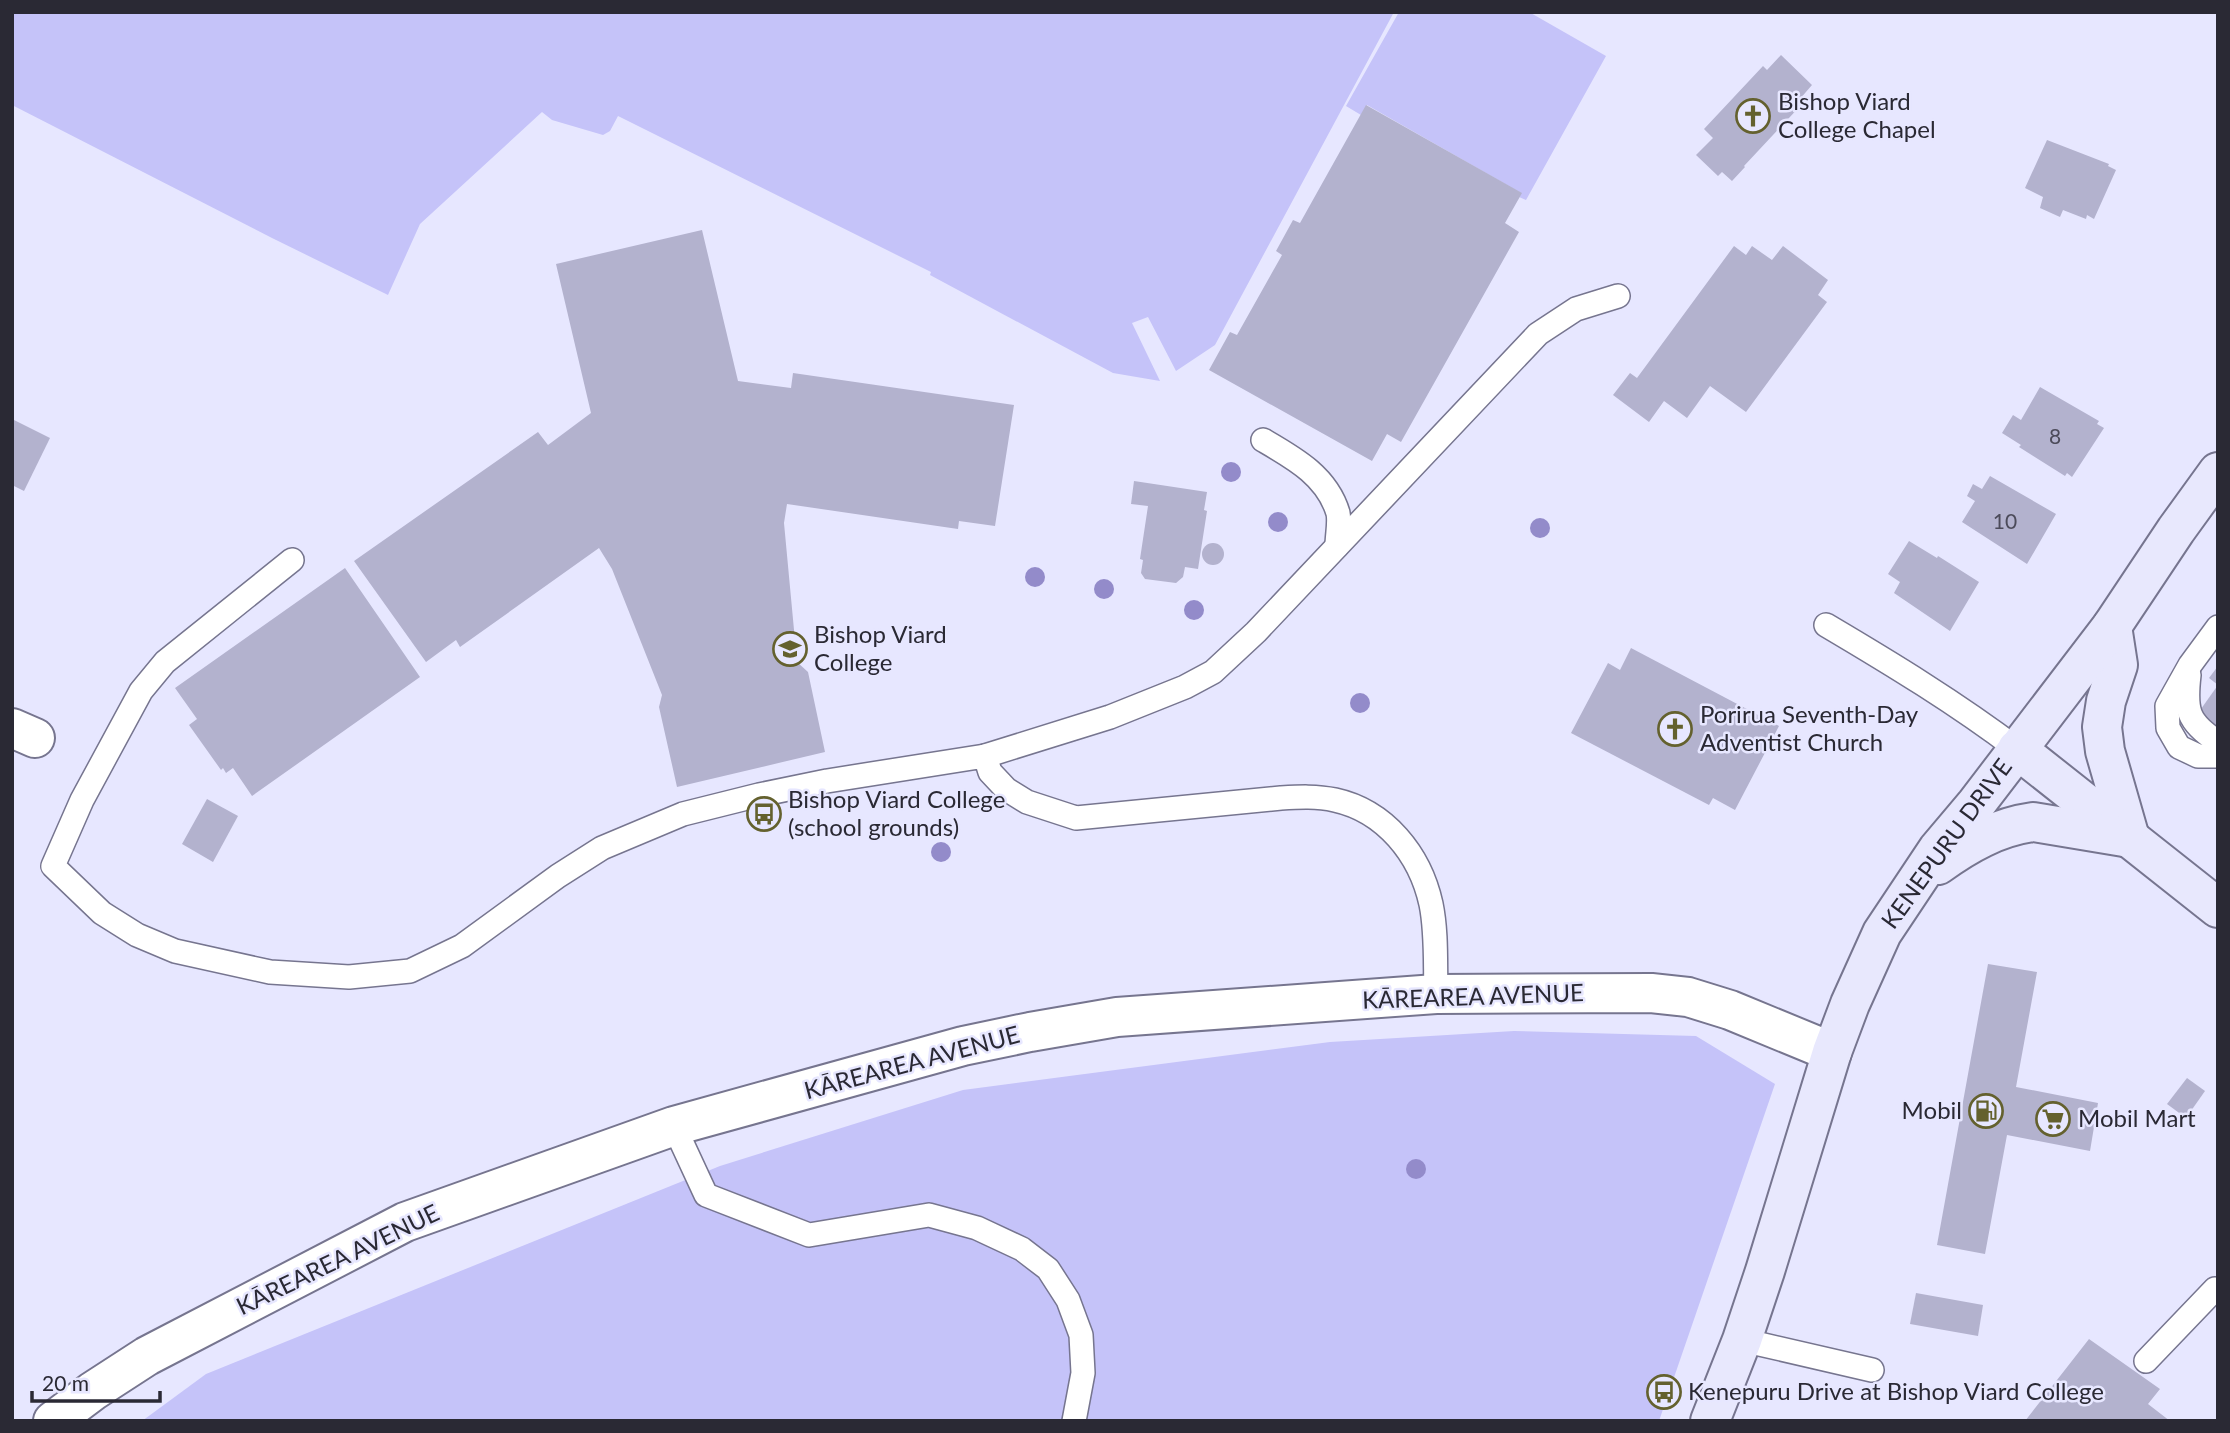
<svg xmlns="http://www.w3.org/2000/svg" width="2230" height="1433" viewBox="0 0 2230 1433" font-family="Lato,sans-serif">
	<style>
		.green { fill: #c5c3f9 }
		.building { fill: #b3b2ce }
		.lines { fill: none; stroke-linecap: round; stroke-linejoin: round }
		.service-casing { stroke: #76758f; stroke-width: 26 }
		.minor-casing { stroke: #76758f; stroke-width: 42 }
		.tertiary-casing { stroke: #76758f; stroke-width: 42 }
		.secondary-casing { stroke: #76758f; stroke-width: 42 }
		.service { stroke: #fff; stroke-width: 23 }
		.minor { stroke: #fff; stroke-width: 38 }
		.tertiary { stroke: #fff; stroke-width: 38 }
		.secondary { stroke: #e8e8fd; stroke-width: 38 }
		.tree { fill: #938bca }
		.labels { text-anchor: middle; stroke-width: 5; stroke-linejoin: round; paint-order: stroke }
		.number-label { font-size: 21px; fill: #4c4b5a }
		.poi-label { font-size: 24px; fill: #2a2934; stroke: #e7e7ff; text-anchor: start }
		.street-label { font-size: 24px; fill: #2a2934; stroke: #e7e7ff }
	</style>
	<rect width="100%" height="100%" fill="#e7e7ff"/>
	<g class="green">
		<polygon points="12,12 1394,12 1215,345 1176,371 1148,317 1132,323 1160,381 1113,373 930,275 931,272 618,116 610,131 603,135 552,120 542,112 420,224 388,295 272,238 12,105"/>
		<polygon points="1399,12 1529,12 1606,56 1526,200 1519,197 1521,193 1367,105 1361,115 1346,106"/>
		<polygon points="1514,1031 1696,1036 1775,1084 1659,1421 142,1421 206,1374 720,1166 963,1090 1330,1042"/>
	</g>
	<g class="building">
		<polygon points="1781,55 1812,85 1799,100 1803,103 1744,166 1745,167 1732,181 1722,172 1718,176 1696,155 1713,138 1704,129 1763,66 1767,70"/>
		<polygon points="1366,105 1522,193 1505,223 1519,232 1401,442 1387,434 1372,461 1209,370 1230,332 1237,335 1282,255 1276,251 1293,220 1300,223"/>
		<polygon points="2047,140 2109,164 2108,166 2116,170 2094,219 2087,215 2086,219 2063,210 2060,217 2040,208 2043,197 2025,188"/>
		<polygon points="702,230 738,381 791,388 793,373 1014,405 995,526 959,521 958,529 787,504 784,523 797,662 808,672 825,752 677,787 659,707 662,695 612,569 599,548 460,647 456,640 426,662 354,561 538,432 548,445 591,413 556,264"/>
		<polygon points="1734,246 1746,255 1752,246 1772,260 1783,246 1828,280 1818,295 1827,302 1746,412 1710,386 1687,418 1664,401 1649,422 1613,395 1630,373 1637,378"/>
		<polygon points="2040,387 2099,421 2097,424 2104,428 2072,477 2067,473 2065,476 2019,447 2021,445 2002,433 2013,415 2021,420"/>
		<polygon points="12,419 50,438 24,491 12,485"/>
		<polygon points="1990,476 2056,514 2027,564 1962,522 1975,501 1967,496 1973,484 1982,489"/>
		<polygon points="1134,481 1207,492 1204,510 1207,511 1198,569 1185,567 1183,577 1176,583 1145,579 1141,573 1143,560 1140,559 1148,506 1131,504"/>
		<polygon points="1909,541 1937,558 1938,556 1979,582 1950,631 1894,593 1900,582 1888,574"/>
		<circle cx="1213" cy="554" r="11"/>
		<polygon points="345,568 420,677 252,796 233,768 226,773 223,768 221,770 189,725 197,719 175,688"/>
		<polygon points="1631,648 1779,726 1735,810 1713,798 1709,805 1571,733 1608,663 1620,670"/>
		<polygon points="2218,666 2218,685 2209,678"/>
		<polygon points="2218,685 2218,732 2196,716"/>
		<polygon points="207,799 238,816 213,862 182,844"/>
		<polygon points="1988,964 2037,972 2016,1087 2098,1103 2090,1151 2007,1135 1985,1254 1937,1245"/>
		<polygon points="2187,1078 2205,1091 2186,1118 2167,1104"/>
		<polygon points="1916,1293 1983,1305 1978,1336 1910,1324"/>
		<polygon points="2089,1339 2160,1389 2148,1404 2170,1421 2025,1421"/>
	</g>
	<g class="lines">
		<g class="service-casing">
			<g id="service">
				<path d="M 1263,440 C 1294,458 1327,476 1338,513 C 1340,522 1337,536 1337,546"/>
				<path d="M 292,560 L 165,662 L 141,691 L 82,800 L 53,866 L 102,913 L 137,935 L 175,951 L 270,972 L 349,977 L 410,971 L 462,946 L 558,876 L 602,848 L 683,814 L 759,795 L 827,781 L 985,756 L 990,772 L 1006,789 L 1027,802 L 1076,818 L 1281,798 C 1299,797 1317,796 1335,800 C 1385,811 1420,854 1431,904 C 1437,933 1435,965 1436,994"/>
				<path d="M 1826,625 C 1892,664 1956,703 2017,749"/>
				<polyline points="2218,627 2190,665 2167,706 2168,728 2179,747 2198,756 2218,756"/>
				<path d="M 2189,675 C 2185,710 2187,722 2218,742"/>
				<polyline points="985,756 1110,717 1185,687 1213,672 1256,632 1538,334 1576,309 1618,296"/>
				<polyline points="674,1126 706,1195 809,1235 929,1215 977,1228 1022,1249 1048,1269 1068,1300 1081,1335 1083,1373 1074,1421"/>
				<polyline points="1742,1340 1872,1370"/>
				<polyline points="2146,1361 2215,1289"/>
			</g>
		</g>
		<g class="minor-casing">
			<polyline id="minor" points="12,728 35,738"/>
		</g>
		<g class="tertiary-casing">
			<polyline id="tertiary" points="53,1421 93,1391 147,1356 405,1222 674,1126 963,1046 1030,1032 1117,1017 1436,994 1651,993 1688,997 1730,1010 1832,1052"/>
		</g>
		<g class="secondary-casing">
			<g id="secondary">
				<polyline points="2112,626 2118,665 2106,701 2102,727 2105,751 2130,838"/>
				<polyline points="2017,749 2218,908"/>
				<path d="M 1938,865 C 1967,844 1997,827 2033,822 L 2124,837"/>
				<polyline points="1710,1421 1742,1340 1765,1271 1832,1052 1850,1004 1882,933 1938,849 1976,804 2112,626 2176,530 2218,472"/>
			</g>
		</g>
		<use href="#service" class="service"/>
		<use href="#minor" class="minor"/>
		<use href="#tertiary" class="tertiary"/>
		<use href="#secondary" class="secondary"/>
	</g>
	<g class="tree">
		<circle cx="1231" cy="472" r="10"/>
		<circle cx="1278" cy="522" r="10"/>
		<circle cx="1540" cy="528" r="10"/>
		<circle cx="1035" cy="577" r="10"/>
		<circle cx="1104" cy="589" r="10"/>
		<circle cx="1194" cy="610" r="10"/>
		<circle cx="1360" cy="703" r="10"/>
		<circle cx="941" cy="852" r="10"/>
		<circle cx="1416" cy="1169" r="10"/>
	</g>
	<defs>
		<g id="church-ring" transform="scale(1.75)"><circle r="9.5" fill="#e7e7ff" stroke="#64612e" stroke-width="1.5"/><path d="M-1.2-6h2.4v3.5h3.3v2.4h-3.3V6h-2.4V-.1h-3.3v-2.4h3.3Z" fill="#64612e"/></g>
		<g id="school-ring" transform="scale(1.75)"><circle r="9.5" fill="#e7e7ff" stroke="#64612e" stroke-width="1.5"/><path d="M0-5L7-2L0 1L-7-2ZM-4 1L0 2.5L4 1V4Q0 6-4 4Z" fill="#64612e"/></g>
		<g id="bus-ring" transform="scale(1.75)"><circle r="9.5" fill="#e7e7ff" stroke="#64612e" stroke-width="1.5"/><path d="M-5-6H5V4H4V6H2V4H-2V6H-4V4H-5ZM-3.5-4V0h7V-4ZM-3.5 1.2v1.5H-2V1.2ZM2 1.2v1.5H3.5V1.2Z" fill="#64612e"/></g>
		<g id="fuel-ring" transform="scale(1.75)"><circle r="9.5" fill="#e7e7ff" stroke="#64612e" stroke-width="1.5"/><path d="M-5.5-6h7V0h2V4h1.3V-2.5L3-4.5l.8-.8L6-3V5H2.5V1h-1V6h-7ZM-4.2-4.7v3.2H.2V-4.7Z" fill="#64612e"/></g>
		<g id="supermarket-ring" transform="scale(1.75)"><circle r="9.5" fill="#e7e7ff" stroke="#64612e" stroke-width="1.5"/><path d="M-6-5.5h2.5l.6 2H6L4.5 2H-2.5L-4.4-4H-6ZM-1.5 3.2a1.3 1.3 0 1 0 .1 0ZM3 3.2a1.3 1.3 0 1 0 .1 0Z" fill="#64612e"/></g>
	</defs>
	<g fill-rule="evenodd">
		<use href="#church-ring" x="1753" y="116"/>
		<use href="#school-ring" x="790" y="649"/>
		<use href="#church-ring" x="1675" y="729"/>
		<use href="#bus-ring" x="764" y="814"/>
		<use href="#fuel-ring" x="1986" y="1111"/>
		<use href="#supermarket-ring" x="2053" y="1119"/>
		<use href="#bus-ring" x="1664" y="1392"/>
	</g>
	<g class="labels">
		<g class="number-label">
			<text x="2055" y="444">8</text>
			<text x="2005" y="529">10</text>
		</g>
		<g class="poi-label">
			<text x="1778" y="110">Bishop Viard<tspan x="1778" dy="28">College Chapel</tspan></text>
			<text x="814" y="643">Bishop Viard<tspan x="814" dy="28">College</tspan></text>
			<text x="1700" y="723">Porirua Seventh-Day<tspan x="1700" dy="28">Adventist Church</tspan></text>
			<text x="788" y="808">Bishop Viard College<tspan x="788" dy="28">(school grounds)</tspan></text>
			<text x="1962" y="1119" text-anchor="end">Mobil</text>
			<text x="2078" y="1127">Mobil Mart</text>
			<text x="1688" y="1400">Kenepuru Drive at Bishop Viard College</text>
		</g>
		<g class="street-label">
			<text transform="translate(1947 844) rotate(-54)" y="8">KENEPURU DRIVE</text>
			<text transform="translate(1473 997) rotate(-2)" y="8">KĀREAREA AVENUE</text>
			<text transform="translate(912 1063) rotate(-15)" y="8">KĀREAREA AVENUE</text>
			<text transform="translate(338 1260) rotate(-26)" y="8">KĀREAREA AVENUE</text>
		</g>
	</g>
	<rect width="2230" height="1433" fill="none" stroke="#2a2934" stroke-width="28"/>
	<path d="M32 1391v10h128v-10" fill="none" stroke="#2a2934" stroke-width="3.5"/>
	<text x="42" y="1391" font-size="21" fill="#2a2934" stroke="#e7e7ff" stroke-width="5" paint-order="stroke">20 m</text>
</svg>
